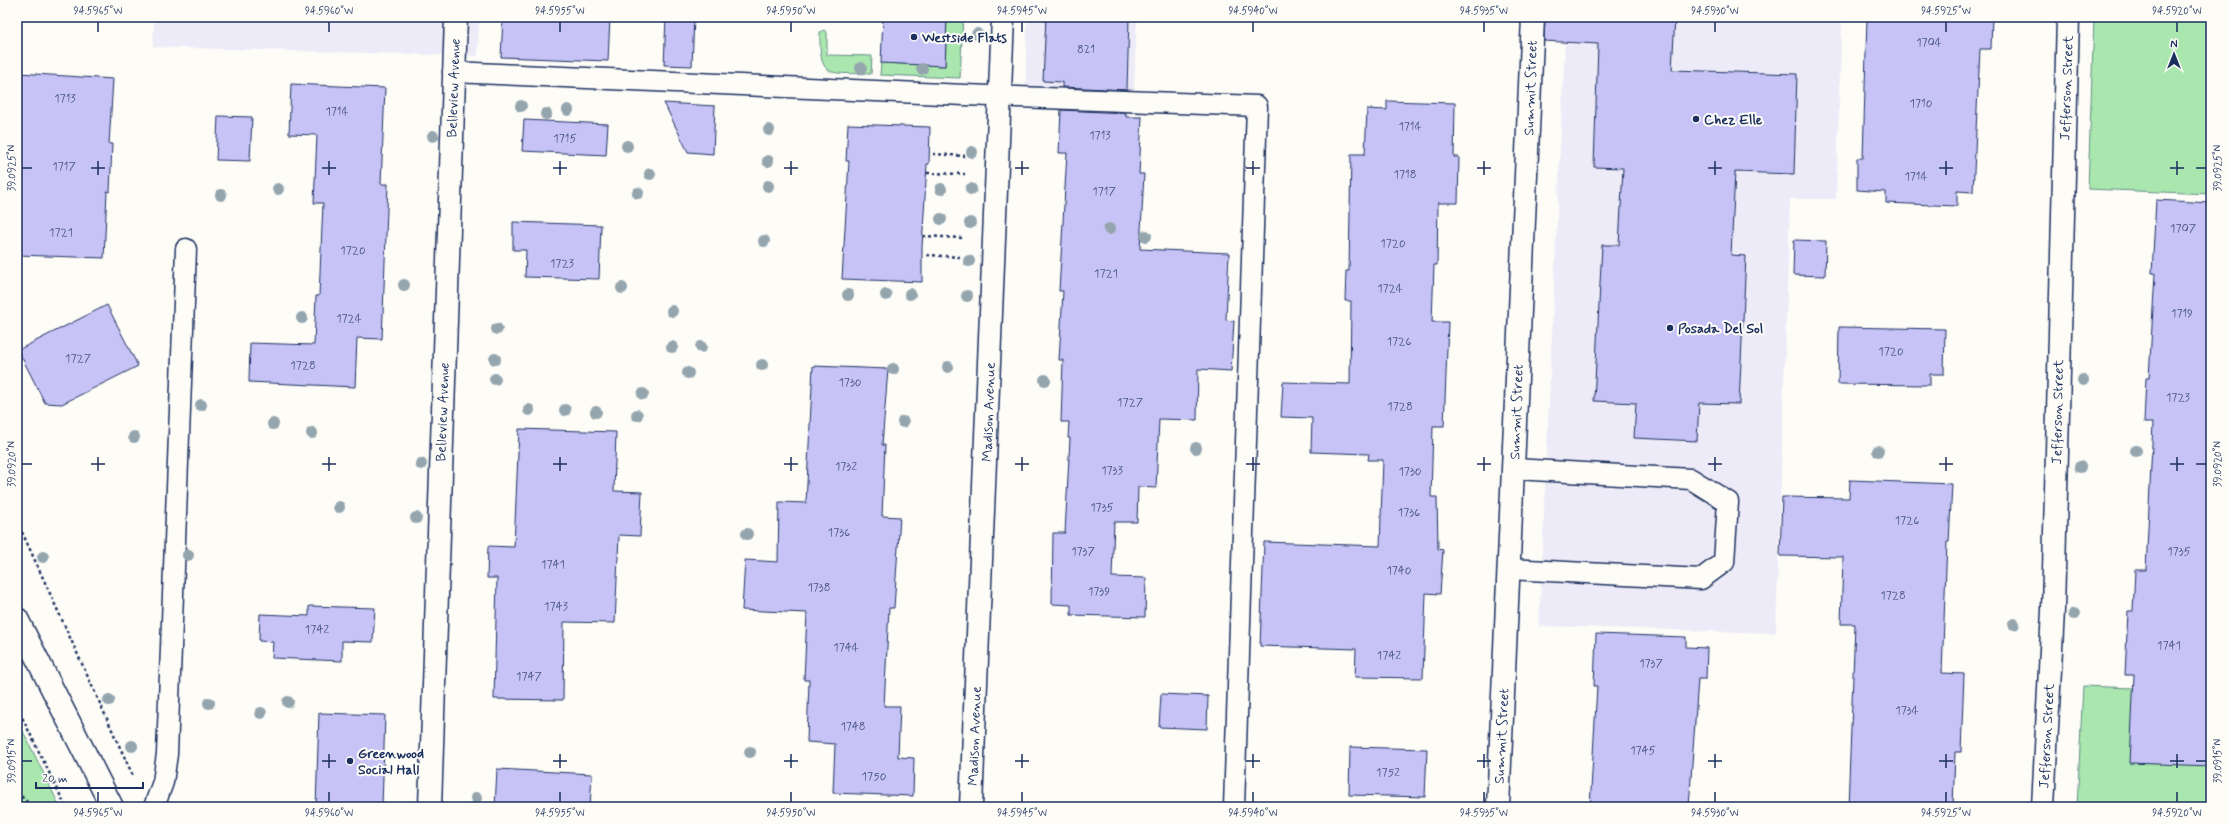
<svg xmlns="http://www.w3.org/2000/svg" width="2228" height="824" viewBox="0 0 2228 824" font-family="Mynerve,sans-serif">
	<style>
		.built { fill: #edebf7 }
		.green { fill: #a9e7ae; stroke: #628b86 }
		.building { fill: #c7c3f6; stroke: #1b2f5e }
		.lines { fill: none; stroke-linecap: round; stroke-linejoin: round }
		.lane-casing { stroke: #1b2f5e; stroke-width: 23 }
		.street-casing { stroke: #1b2f5e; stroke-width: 25 }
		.secondary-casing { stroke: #1b2f5e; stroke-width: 25 }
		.path { stroke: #1b2f5e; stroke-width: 2.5; stroke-dasharray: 3 3; stroke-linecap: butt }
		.lane { stroke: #fdfcf7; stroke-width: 20 }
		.street { stroke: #fdfcf7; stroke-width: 22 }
		.secondary { stroke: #fdfcf7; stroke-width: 22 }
		.tree { fill: #94a5ae }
		.ticks { fill: none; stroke: #1b2f5e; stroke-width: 1.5 }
		.poi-dot { fill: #1b2f5e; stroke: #fdfcf7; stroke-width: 1.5 }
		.labels { text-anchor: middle; stroke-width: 4; stroke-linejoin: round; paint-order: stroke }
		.number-label { font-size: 12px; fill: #465484 }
		.poi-label { font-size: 14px; font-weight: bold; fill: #1b2f5e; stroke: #fdfcf7; text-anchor: start }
		.street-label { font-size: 14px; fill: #1b2f5e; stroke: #fdfcf7 }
		.neatline { fill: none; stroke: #1b2f5e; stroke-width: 1.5 }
		.ticks-label { font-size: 10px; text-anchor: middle; fill: #1b2f5e }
	</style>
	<rect width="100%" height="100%" fill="#fdfcf7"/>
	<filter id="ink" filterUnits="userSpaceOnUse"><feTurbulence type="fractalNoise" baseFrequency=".025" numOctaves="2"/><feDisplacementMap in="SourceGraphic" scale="8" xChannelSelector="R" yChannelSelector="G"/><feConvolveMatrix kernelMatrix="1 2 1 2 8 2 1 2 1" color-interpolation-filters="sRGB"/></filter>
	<g filter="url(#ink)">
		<g class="built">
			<polygon points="154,17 479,17 478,56 153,47"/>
			<polygon points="1027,17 1137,17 1133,114 1025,109"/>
			<polygon points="1566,17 1842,17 1836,199 1790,199 1776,633 1539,626"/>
		</g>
		<g class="green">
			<polygon points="947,17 963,17 960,78 880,75 881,63 945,66"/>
			<polygon points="2094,17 2211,17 2211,194 2088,189"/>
			<path d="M 824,30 L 827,32 L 827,55 L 872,56 L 871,74 C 829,72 819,81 820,32 Z"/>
			<polygon points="2083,686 2211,691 2211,807 2077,807"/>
			<polygon points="17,719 60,807 17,807"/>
		</g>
		<g class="building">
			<polygon points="503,17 610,17 608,61 501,57"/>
			<polygon points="666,17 694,17 692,66 664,65"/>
			<polygon points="883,17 947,17 945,66 881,63"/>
			<polygon points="1046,17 1129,17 1127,90 1062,87 1062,82 1043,81"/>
			<polygon points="1545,17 1675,17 1672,70 1797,74 1794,174 1735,172 1731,255 1746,256 1739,404 1699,403 1697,441 1634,438 1636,403 1594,401 1602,245 1619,245 1623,168 1594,167 1598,44 1544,41"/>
			<polygon points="1867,17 1992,17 1991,49 1980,49 1973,192 1957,191 1957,206 1886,203 1886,192 1857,190 1857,158 1863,158"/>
			<polygon points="19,73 113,79 109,144 112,144 110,192 107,191 104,258 17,255 17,112"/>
			<polygon points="291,84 385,88 381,184 388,184 382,339 357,338 355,387 249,382 250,343 314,345 316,296 319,296 323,203 314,203 317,135 289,134"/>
			<polygon points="1387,101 1455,103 1454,157 1459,157 1458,203 1438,203 1437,265 1434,265 1432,322 1448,322 1444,426 1433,426 1431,497 1437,497 1438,549 1443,550 1440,594 1426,593 1423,678 1355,677 1356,649 1260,646 1264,542 1380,546 1383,460 1368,460 1369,454 1311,452 1312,418 1281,417 1283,382 1350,384 1351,301 1345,301 1346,271 1349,271 1351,154 1365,154 1367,109 1387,110"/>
			<polygon points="664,103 715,106 713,154 688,152"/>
			<polygon points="1061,110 1126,113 1126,117 1142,117 1139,174 1144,174 1140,249 1229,253 1226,320 1234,321 1231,371 1198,369 1197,420 1159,419 1156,488 1138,487 1137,522 1114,522 1112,577 1146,578 1145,617 1071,615 1071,605 1052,604 1053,533 1065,533 1070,438 1068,438 1069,422 1061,422 1063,360 1059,360 1063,291 1059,291 1067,153 1059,153"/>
			<polygon points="218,116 252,117 250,161 216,160"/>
			<polygon points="524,120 608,124 606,155 522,151"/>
			<polygon points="848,124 930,127 929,164 927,164 922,247 922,282 842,279 849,161 846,161"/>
			<polygon points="2156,200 2211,203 2211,766 2130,763 2134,675 2125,675 2128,611 2133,611 2135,570 2146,570 2153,423 2144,423 2146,378 2149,378 2155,273 2152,273"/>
			<polygon points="513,222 601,225 599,279 525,277 526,250 513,250"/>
			<polygon points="1794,240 1826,241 1825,276 1793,275"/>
			<polygon points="107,305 138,366 62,404 45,403 18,350"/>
			<polygon points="1839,327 1945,329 1944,374 1930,374 1930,385 1838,384"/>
			<polygon points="813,366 888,369 882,445 885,445 882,516 900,517 894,608 889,608 884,706 900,706 898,757 914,758 913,796 833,793 835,744 807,742 809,680 804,680 807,613 742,610 745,560 778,562 779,502 806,503"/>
			<polygon points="519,429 616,432 614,491 642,492 640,536 619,535 615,623 564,622 563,700 494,699 497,578 487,578 488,546 514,547"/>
			<polygon points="1850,480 1952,484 1949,542 1947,542 1942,673 1964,674 1961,752 1955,752 1953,807 1848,807 1855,624 1841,624 1843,557 1780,556 1782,497 1849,498"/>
			<polygon points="309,606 375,608 373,642 342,641 342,661 272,658 273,642 259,641 260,614 309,616"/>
			<polygon points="1596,634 1686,637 1686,647 1707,648 1706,679 1698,679 1689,807 1590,807 1597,686 1594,686"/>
			<polygon points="1161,694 1208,696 1207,729 1159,727"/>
			<polygon points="319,713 385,715 382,807 316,807"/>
			<polygon points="1350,747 1427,749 1425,797 1349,795"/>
			<polygon points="497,769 592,774 590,807 495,807"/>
		</g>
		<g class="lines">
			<g class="lane-casing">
				<g id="lane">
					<polyline points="453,72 965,95 1257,106 1234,807"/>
					<polyline points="1509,569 1701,579 1724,562 1728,502 1691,479 1513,469"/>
					<polyline points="154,807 163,782 167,754 186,249"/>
				</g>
			</g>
			<g class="street-casing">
				<g id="street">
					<polyline points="430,807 456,17"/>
					<polyline points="971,807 1003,17"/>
					<polyline points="1498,807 1533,17"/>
					<polyline points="2043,807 2053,610 2068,17"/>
				</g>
			</g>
			<g class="secondary-casing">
				<polyline id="secondary" points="17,619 112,807"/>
			</g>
			<g class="path">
				<polyline points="933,154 965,156"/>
				<polyline points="927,173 965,174"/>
				<polyline points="923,236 962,238"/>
				<polyline points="927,255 961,257"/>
				<polyline points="17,521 133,776"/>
				<polyline points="17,707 66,807"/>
				<polyline points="17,792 32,807"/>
			</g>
			<use href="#lane" class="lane"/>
			<use href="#street" class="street"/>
			<use href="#secondary" class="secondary"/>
		</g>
		<g class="tree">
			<circle cx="977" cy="34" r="6"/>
			<circle cx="861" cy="68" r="6"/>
			<circle cx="922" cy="69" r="6"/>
			<circle cx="521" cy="106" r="6"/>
			<circle cx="568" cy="110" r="6"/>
			<circle cx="546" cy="114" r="6"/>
			<circle cx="769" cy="130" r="6"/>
			<circle cx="433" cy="136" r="6"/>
			<circle cx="627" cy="146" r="6"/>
			<circle cx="972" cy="152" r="6"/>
			<circle cx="768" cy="161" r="6"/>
			<circle cx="650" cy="174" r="6"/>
			<circle cx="768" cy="186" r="6"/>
			<circle cx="278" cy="189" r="6"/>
			<circle cx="941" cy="189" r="6"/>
			<circle cx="971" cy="189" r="6"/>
			<circle cx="638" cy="193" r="6"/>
			<circle cx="221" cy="195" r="6"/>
			<circle cx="941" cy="219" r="6"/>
			<circle cx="970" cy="223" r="6"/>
			<circle cx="1109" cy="229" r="6"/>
			<circle cx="1146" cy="236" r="6"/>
			<circle cx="764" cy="241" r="6"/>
			<circle cx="969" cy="261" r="6"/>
			<circle cx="404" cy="285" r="6"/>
			<circle cx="622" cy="288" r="6"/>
			<circle cx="910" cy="294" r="6"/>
			<circle cx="848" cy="295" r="6"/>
			<circle cx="886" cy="295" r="6"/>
			<circle cx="967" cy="296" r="6"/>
			<circle cx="672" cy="311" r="6"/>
			<circle cx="302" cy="318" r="6"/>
			<circle cx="497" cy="329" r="6"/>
			<circle cx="672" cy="347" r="6"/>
			<circle cx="701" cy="347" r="6"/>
			<circle cx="495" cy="359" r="6"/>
			<circle cx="762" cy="365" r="6"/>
			<circle cx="948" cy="367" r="6"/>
			<circle cx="893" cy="369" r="6"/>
			<circle cx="688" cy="373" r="6"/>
			<circle cx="495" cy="379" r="6"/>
			<circle cx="1045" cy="380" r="6"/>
			<circle cx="2083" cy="380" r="6"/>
			<circle cx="643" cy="394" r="6"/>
			<circle cx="201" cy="405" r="6"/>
			<circle cx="529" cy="410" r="6"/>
			<circle cx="565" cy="410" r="6"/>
			<circle cx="596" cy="412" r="6"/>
			<circle cx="637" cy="415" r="6"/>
			<circle cx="903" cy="422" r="6"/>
			<circle cx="273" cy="424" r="6"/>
			<circle cx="312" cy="433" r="6"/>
			<circle cx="134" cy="437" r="6"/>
			<circle cx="1196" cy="448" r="6"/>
			<circle cx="1878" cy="451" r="6"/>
			<circle cx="2136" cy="451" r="6"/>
			<circle cx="421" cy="464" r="6"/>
			<circle cx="2080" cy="467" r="6"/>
			<circle cx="339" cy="507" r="6"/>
			<circle cx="416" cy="518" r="6"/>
			<circle cx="747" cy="534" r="6"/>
			<circle cx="188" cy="555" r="6"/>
			<circle cx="43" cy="557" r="6"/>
			<circle cx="2074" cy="614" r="6"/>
			<circle cx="2014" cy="624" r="6"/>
			<circle cx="109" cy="700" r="6"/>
			<circle cx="288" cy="702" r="6"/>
			<circle cx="209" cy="703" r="6"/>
			<circle cx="261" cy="713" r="6"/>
			<circle cx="132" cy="746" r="6"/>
			<circle cx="750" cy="752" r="6"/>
			<circle cx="476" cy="798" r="6"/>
		</g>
	</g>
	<path class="ticks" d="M 98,22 L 98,32M 329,22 L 329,32M 560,22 L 560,32M 791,22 L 791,32M 1022,22 L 1022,32M 1253,22 L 1253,32M 1484,22 L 1484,32M 1715,22 L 1715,32M 1946,22 L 1946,32M 2177,22 L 2177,32M 98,161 L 98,175M 329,161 L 329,175M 560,161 L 560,175M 791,161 L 791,175M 1022,161 L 1022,175M 1253,161 L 1253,175M 1484,161 L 1484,175M 1715,161 L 1715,175M 1946,161 L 1946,175M 2177,161 L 2177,175M 22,168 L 32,168M 91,168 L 105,168M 322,168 L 336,168M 553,168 L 567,168M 784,168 L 798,168M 1015,168 L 1029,168M 1246,168 L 1260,168M 1477,168 L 1491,168M 1708,168 L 1722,168M 1939,168 L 1953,168M 2170,168 L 2184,168M 2196,168 L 2206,168M 98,457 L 98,471M 329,457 L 329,471M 560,457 L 560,471M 791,457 L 791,471M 1022,457 L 1022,471M 1253,457 L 1253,471M 1484,457 L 1484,471M 1715,457 L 1715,471M 1946,457 L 1946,471M 2177,457 L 2177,471M 22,464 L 32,464M 91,464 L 105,464M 322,464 L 336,464M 553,464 L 567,464M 784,464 L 798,464M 1015,464 L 1029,464M 1246,464 L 1260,464M 1477,464 L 1491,464M 1708,464 L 1722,464M 1939,464 L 1953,464M 2170,464 L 2184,464M 2196,464 L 2206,464M 329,754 L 329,768M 560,754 L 560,768M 791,754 L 791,768M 1022,754 L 1022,768M 1253,754 L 1253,768M 1484,754 L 1484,768M 1715,754 L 1715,768M 1946,754 L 1946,768M 2177,754 L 2177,768M 22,761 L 32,761M 322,761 L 336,761M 553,761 L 567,761M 784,761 L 798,761M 1015,761 L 1029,761M 1246,761 L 1260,761M 1477,761 L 1491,761M 1708,761 L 1722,761M 1939,761 L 1953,761M 2170,761 L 2184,761M 2196,761 L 2206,761M 98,792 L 98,802M 329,792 L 329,802M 560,792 L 560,802M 791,792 L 791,802M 1022,792 L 1022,802M 1253,792 L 1253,802M 1484,792 L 1484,802M 1715,792 L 1715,802M 1946,792 L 1946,802M 2177,792 L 2177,802"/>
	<g class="poi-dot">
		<circle cx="914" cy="37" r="4"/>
		<circle cx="1696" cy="119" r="4"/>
		<circle cx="1670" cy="328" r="4"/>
		<circle cx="350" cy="761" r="4"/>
	</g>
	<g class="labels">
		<g class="number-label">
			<text x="1929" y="46">1704</text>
			<text x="1086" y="53">821</text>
			<text x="65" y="102">1713</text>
			<text x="1921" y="107">1710</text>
			<text x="337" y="115">1714</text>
			<text x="1410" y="130">1714</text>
			<text x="1100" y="139">1713</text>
			<text x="565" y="142">1715</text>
			<text x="64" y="170">1717</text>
			<text x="1405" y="178">1718</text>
			<text x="1916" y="180">1714</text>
			<text x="1104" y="195">1717</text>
			<text x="2183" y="232">1707</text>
			<text x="61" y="236">1721</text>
			<text x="1393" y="247">1720</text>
			<text x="353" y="254">1720</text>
			<text x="562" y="267">1723</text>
			<text x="1106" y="277">1721</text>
			<text x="1390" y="292">1724</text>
			<text x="2182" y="317">1719</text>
			<text x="349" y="322">1724</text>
			<text x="1399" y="345">1726</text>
			<text x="1891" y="355">1720</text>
			<text x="78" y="362">1727</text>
			<text x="303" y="369">1728</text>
			<text x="850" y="386">1730</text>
			<text x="2178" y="401">1723</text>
			<text x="1130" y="406">1727</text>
			<text x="1400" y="410">1728</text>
			<text x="846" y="470">1732</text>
			<text x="1112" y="474">1733</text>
			<text x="1410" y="475">1730</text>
			<text x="1102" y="511">1735</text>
			<text x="1409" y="516">1736</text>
			<text x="1907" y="524">1726</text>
			<text x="839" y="536">1736</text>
			<text x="1083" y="555">1737</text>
			<text x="2179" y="555">1735</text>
			<text x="553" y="568">1741</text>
			<text x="1399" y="574">1740</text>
			<text x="819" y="591">1738</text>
			<text x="1099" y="595">1739</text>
			<text x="1893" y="599">1728</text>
			<text x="556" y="610">1743</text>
			<text x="317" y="633">1742</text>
			<text x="2169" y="649">1741</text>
			<text x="846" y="651">1744</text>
			<text x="1389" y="659">1742</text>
			<text x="1651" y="667">1737</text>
			<text x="529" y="680">1747</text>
			<text x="1907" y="714">1734</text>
			<text x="853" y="730">1748</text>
			<text x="1643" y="754">1745</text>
			<text x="1388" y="776">1752</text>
			<text x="874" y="780">1750</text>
		</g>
		<g class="poi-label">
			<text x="922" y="42">Westside Flats</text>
			<text x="1704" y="124">Chez Elle</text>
			<text x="1678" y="333">Posada Del Sol</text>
			<text x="358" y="758">Greenwood<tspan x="358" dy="16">Social Hall</tspan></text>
		</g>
		<g class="street-label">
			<text transform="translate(453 88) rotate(-88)" y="5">Belleview Avenue</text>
			<text transform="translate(1530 88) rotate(-88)" y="5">Summit Street</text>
			<text transform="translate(2066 88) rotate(-88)" y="5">Jefferson Street</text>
			<text transform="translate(442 412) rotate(-88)" y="5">Belleview Avenue</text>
			<text transform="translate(988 412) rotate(-88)" y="5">Madison Avenue</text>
			<text transform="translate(1516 412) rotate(-88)" y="5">Summit Street</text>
			<text transform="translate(2057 412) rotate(-89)" y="5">Jefferson Street</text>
			<text transform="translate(974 736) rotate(-88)" y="5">Madison Avenue</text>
			<text transform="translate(1501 736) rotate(-87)" y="5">Summit Street</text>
			<text transform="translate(2046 736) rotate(-87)" y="5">Jefferson Street</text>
		</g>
	</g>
	<rect width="2228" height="824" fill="none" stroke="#fdfcf7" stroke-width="44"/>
	<g transform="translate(2174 54)" stroke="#fdfcf7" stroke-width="3" paint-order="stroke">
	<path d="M0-3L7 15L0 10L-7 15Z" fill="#1b2f5e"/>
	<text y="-6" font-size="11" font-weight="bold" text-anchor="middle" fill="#1b2f5e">N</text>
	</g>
	<path d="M36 782v6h107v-6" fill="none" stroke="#1b2f5e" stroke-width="2"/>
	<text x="42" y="782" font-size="12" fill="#1b2f5e" stroke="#fdfcf7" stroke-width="3" paint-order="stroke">20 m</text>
	<rect x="22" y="22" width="2184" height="780" class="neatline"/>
	<g class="ticks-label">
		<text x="98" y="14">94.5965°W</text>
		<text x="329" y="14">94.5960°W</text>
		<text x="560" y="14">94.5955°W</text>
		<text x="791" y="14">94.5950°W</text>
		<text x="1022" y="14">94.5945°W</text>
		<text x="1253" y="14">94.5940°W</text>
		<text x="1484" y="14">94.5935°W</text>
		<text x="1715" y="14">94.5930°W</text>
		<text x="1946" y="14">94.5925°W</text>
		<text x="2177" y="14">94.5920°W</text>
		<text transform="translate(11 168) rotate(-90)" y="4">39.0925°N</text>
		<text transform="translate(2217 168) rotate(-90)" y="4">39.0925°N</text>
		<text transform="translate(11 464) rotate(-90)" y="4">39.0920°N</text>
		<text transform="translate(2217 464) rotate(-90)" y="4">39.0920°N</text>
		<text transform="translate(11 761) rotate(-90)" y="4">39.0915°N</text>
		<text transform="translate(2217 761) rotate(-90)" y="4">39.0915°N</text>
		<text x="98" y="816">94.5965°W</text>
		<text x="329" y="816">94.5960°W</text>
		<text x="560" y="816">94.5955°W</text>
		<text x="791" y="816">94.5950°W</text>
		<text x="1022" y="816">94.5945°W</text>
		<text x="1253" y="816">94.5940°W</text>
		<text x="1484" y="816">94.5935°W</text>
		<text x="1715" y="816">94.5930°W</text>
		<text x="1946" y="816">94.5925°W</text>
		<text x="2177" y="816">94.5920°W</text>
	</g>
</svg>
